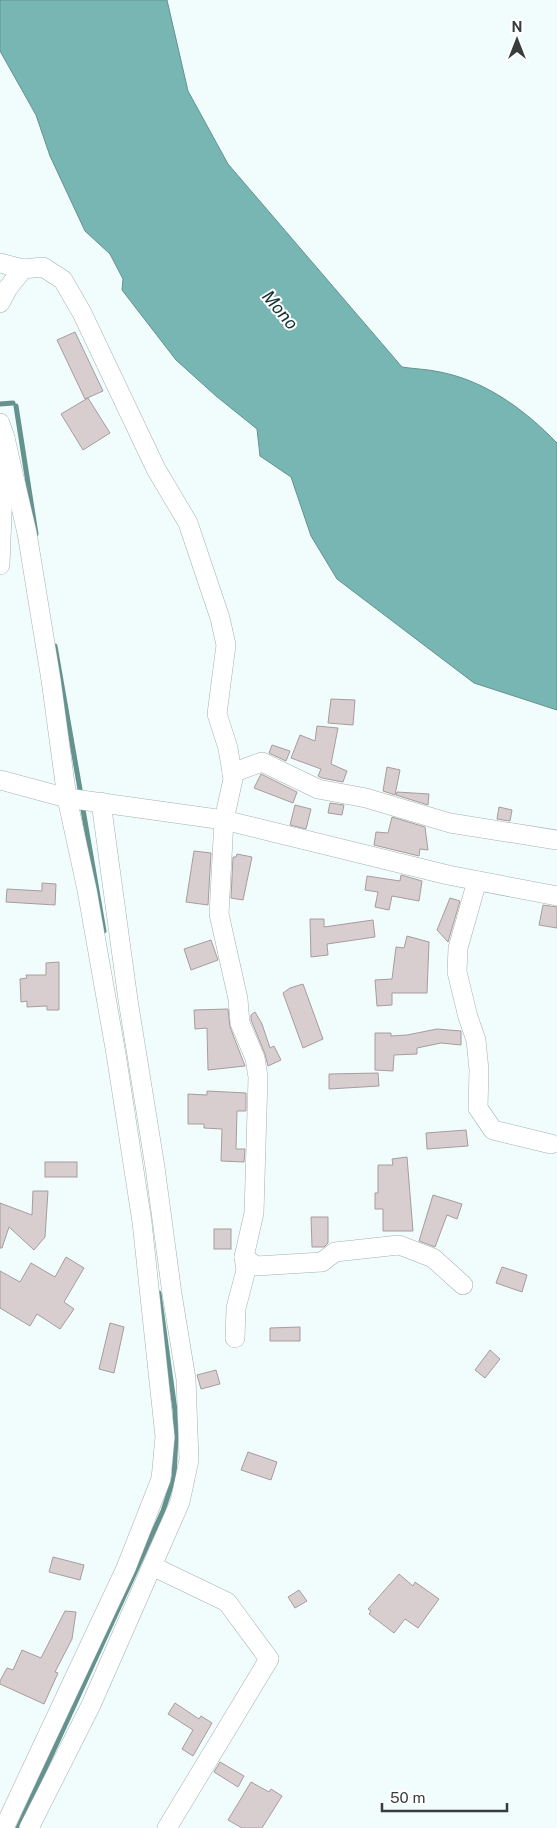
<svg xmlns="http://www.w3.org/2000/svg" width="557" height="1828" viewBox="0 0 557 1828" font-family="'Public Sans',sans-serif">
	<style>
		.water { fill: #77b6b2; stroke: #64928f }
		.lines { fill: none; stroke-linecap: round; stroke-linejoin: round }
		.stream { stroke: #64928f; stroke-width: 5 }
		.building { fill: #d9cecf; stroke: #a79c9d }
		.minor-casing { stroke: #a5b0af; stroke-width: 20 }
		.minor { stroke: #fff; stroke-width: 19 }
		.labels { text-anchor: middle; stroke-width: 4; stroke-linejoin: round; paint-order: stroke }
		.water-label { font-size: 18px; font-style: italic; fill: #143433; stroke: #fff }
	</style>
	<rect width="100%" height="100%" fill="#f1fdfc"/>
	<path class="water" d="M 0,0 L 167,0 L 188,91 L 228,164 L 402,367 C 414,369 427,369 440,372 C 486,381 525,410 557,443 L 557,710 L 474,683 L 337,579 L 311,536 L 291,477 L 260,456 L 257,429 L 216,396 L 176,360 L 122,290 L 123,279 L 110,254 L 85,231 L 50,156 L 36,115 L 0,51 Z"/>
	<g class="lines">
		<g class="stream">
			<polyline points="0,404 13,403"/>
			<polyline points="16,406 36,534"/>
			<polyline points="55,646 81,795"/>
			<polyline points="82,804 104,931"/>
			<polyline points="18,1828 163,1511 174,1477 176,1437 175,1410 159,1293"/>
		</g>
	</g>
	<g class="building">
		<polygon points="75,332 103,391 85,399 57,340"/>
		<polygon points="88,398 110,433 83,450 61,414"/>
		<polygon points="331,699 355,700 353,725 328,723"/>
		<polygon points="317,726 338,728 331,764 347,771 343,782 322,778 318,776 321,769 291,758 300,735 315,741"/>
		<polygon points="272,745 290,751 286,761 269,753"/>
		<polygon points="387,767 400,770 395,795 383,791"/>
		<polygon points="261,774 297,792 293,803 254,788"/>
		<polygon points="397,792 429,794 428,805 396,795"/>
		<polygon points="330,803 344,805 342,815 328,813"/>
		<polygon points="295,805 311,809 306,829 290,825"/>
		<polygon points="499,807 512,810 510,821 497,819"/>
		<polygon points="392,817 425,827 428,850 420,849 419,856 374,845 376,832 388,833"/>
		<polygon points="194,851 211,853 208,905 186,902"/>
		<polygon points="237,854 252,857 243,900 231,898 233,857 236,857"/>
		<polygon points="401,875 422,881 419,901 392,896 389,910 375,907 378,892 365,890 367,876 400,881"/>
		<polygon points="42,883 56,884 55,905 6,902 7,889 42,891"/>
		<polygon points="450,898 460,901 448,942 437,930"/>
		<polygon points="543,905 557,907 557,928 539,925"/>
		<polygon points="310,919 324,919 324,927 373,920 375,937 327,944 328,955 311,957"/>
		<polygon points="407,936 429,942 427,993 392,993 392,1005 377,1006 375,980 392,979 396,947 404,948"/>
		<polygon points="211,940 218,960 191,970 184,949"/>
		<polygon points="59,962 59,1010 47,1010 47,1006 27,1007 27,1001 21,1002 20,979 27,978 26,975 46,975 46,963"/>
		<polygon points="303,984 323,1039 303,1048 283,993 290,988"/>
		<polygon points="228,1009 230,1027 245,1066 208,1070 207,1028 195,1029 194,1010"/>
		<polygon points="255,1012 262,1024 270,1048 274,1046 281,1060 268,1066 265,1054 251,1020 251,1015"/>
		<polygon points="437,1029 461,1031 461,1045 441,1043 417,1048 417,1054 394,1055 393,1071 375,1070 375,1033 391,1033 391,1036 407,1035"/>
		<polygon points="378,1073 379,1086 329,1089 329,1074"/>
		<polygon points="207,1091 246,1093 246,1111 237,1111 236,1149 245,1149 244,1162 221,1161 222,1129 204,1128 204,1124 188,1124 188,1094 207,1095"/>
		<polygon points="466,1130 468,1146 427,1149 426,1133"/>
		<polygon points="407,1157 413,1231 383,1231 383,1209 375,1209 375,1193 378,1193 378,1165 393,1165 392,1159"/>
		<rect x="45" y="1162" width="32" height="15"/>
		<polygon points="33,1191 48,1191 45,1237 34,1250 9,1227 2,1248 0,1248 0,1203 32,1215"/>
		<polygon points="433,1195 462,1204 457,1219 447,1215 435,1247 419,1241"/>
		<polygon points="311,1217 328,1217 328,1243 324,1247 312,1247"/>
		<rect x="214" y="1229" width="17" height="20"/>
		<polygon points="66,1257 84,1268 64,1302 74,1309 60,1329 37,1314 30,1326 0,1308 0,1271 20,1282 31,1263 55,1277"/>
		<polygon points="502,1267 527,1275 522,1292 496,1283"/>
		<polygon points="110,1323 124,1327 114,1373 99,1369"/>
		<polygon points="300,1327 300,1341 270,1341 270,1328"/>
		<polygon points="490,1350 500,1359 485,1378 475,1370"/>
		<polygon points="216,1370 220,1384 201,1389 197,1375"/>
		<polygon points="248,1452 277,1462 271,1480 241,1470"/>
		<polygon points="53,1557 84,1565 80,1580 49,1572"/>
		<polygon points="399,1574 413,1586 415,1582 439,1599 418,1628 405,1619 394,1633 369,1614 371,1611 368,1609"/>
		<polygon points="299,1590 307,1601 295,1608 288,1597"/>
		<polygon points="65,1611 76,1612 72,1639 55,1672 58,1673 44,1704 0,1684 0,1681 7,1668 13,1670 22,1650 41,1658"/>
		<polygon points="175,1703 199,1719 201,1716 212,1723 193,1756 182,1749 193,1730 168,1714"/>
		<polygon points="220,1762 244,1776 238,1787 214,1772"/>
		<polygon points="251,1782 269,1792 271,1789 282,1796 262,1828 242,1828 228,1820"/>
	</g>
	<g class="lines">
		<g class="minor-casing">
			<g id="minor">
				<polyline points="0,263 23,269"/>
				<polyline points="0,303 8,288 23,269 43,267 63,280 82,313 156,469 188,523 220,618 226,645 217,714 228,748 233,779 224,820 219,914 238,999 240,1023 255,1058 258,1077 254,1213 244,1257 246,1270 236,1308 235,1338"/>
				<polyline points="0,423 5,438 0,565"/>
				<polyline points="232,773 262,762 318,789 366,798 450,823 557,840"/>
				<polyline points="0,780 67,798 224,820 448,875 557,896"/>
				<polyline points="477,881 458,948 457,972 468,1017 476,1040 479,1070 478,1108 493,1130 551,1144"/>
				<polyline points="244,1257 256,1266 322,1262 335,1252 399,1245 433,1258 463,1285"/>
				<polyline points="152,1566 227,1602 269,1659 167,1828"/>
				<polyline points="4,1828 126,1568 161,1479 165,1437 142,1222 116,1054 87,890 67,798 51,680 27,533 5,438"/>
				<polyline points="29,1828 91,1705 152,1566 180,1502 189,1460 186,1379 172,1294 155,1167 128,1000 101,802"/>
			</g>
		</g>
		<use href="#minor" class="minor"/>
	</g>
	<g class="labels">
		<g class="water-label">
			<text transform="translate(280 310) rotate(50)" y="6">Mono</text>
		</g>
	</g>
	<g transform="translate(517 40)" stroke="#ffffff" stroke-width="4" paint-order="stroke">
	<path d="M0-4L9 19L0 12L-9 19Z" fill="#383d3c"/>
	<text y="-8" font-size="14" font-weight="bold" text-anchor="middle" fill="#383d3c">N</text>
	</g>
	<path d="M382 1803v8h125v-8" fill="none" stroke="#383d3c" stroke-width="2.5"/>
	<text x="390" y="1803" font-size="15" fill="#383d3c" stroke="#ffffff" stroke-width="4" paint-order="stroke">50 m</text>
</svg>
